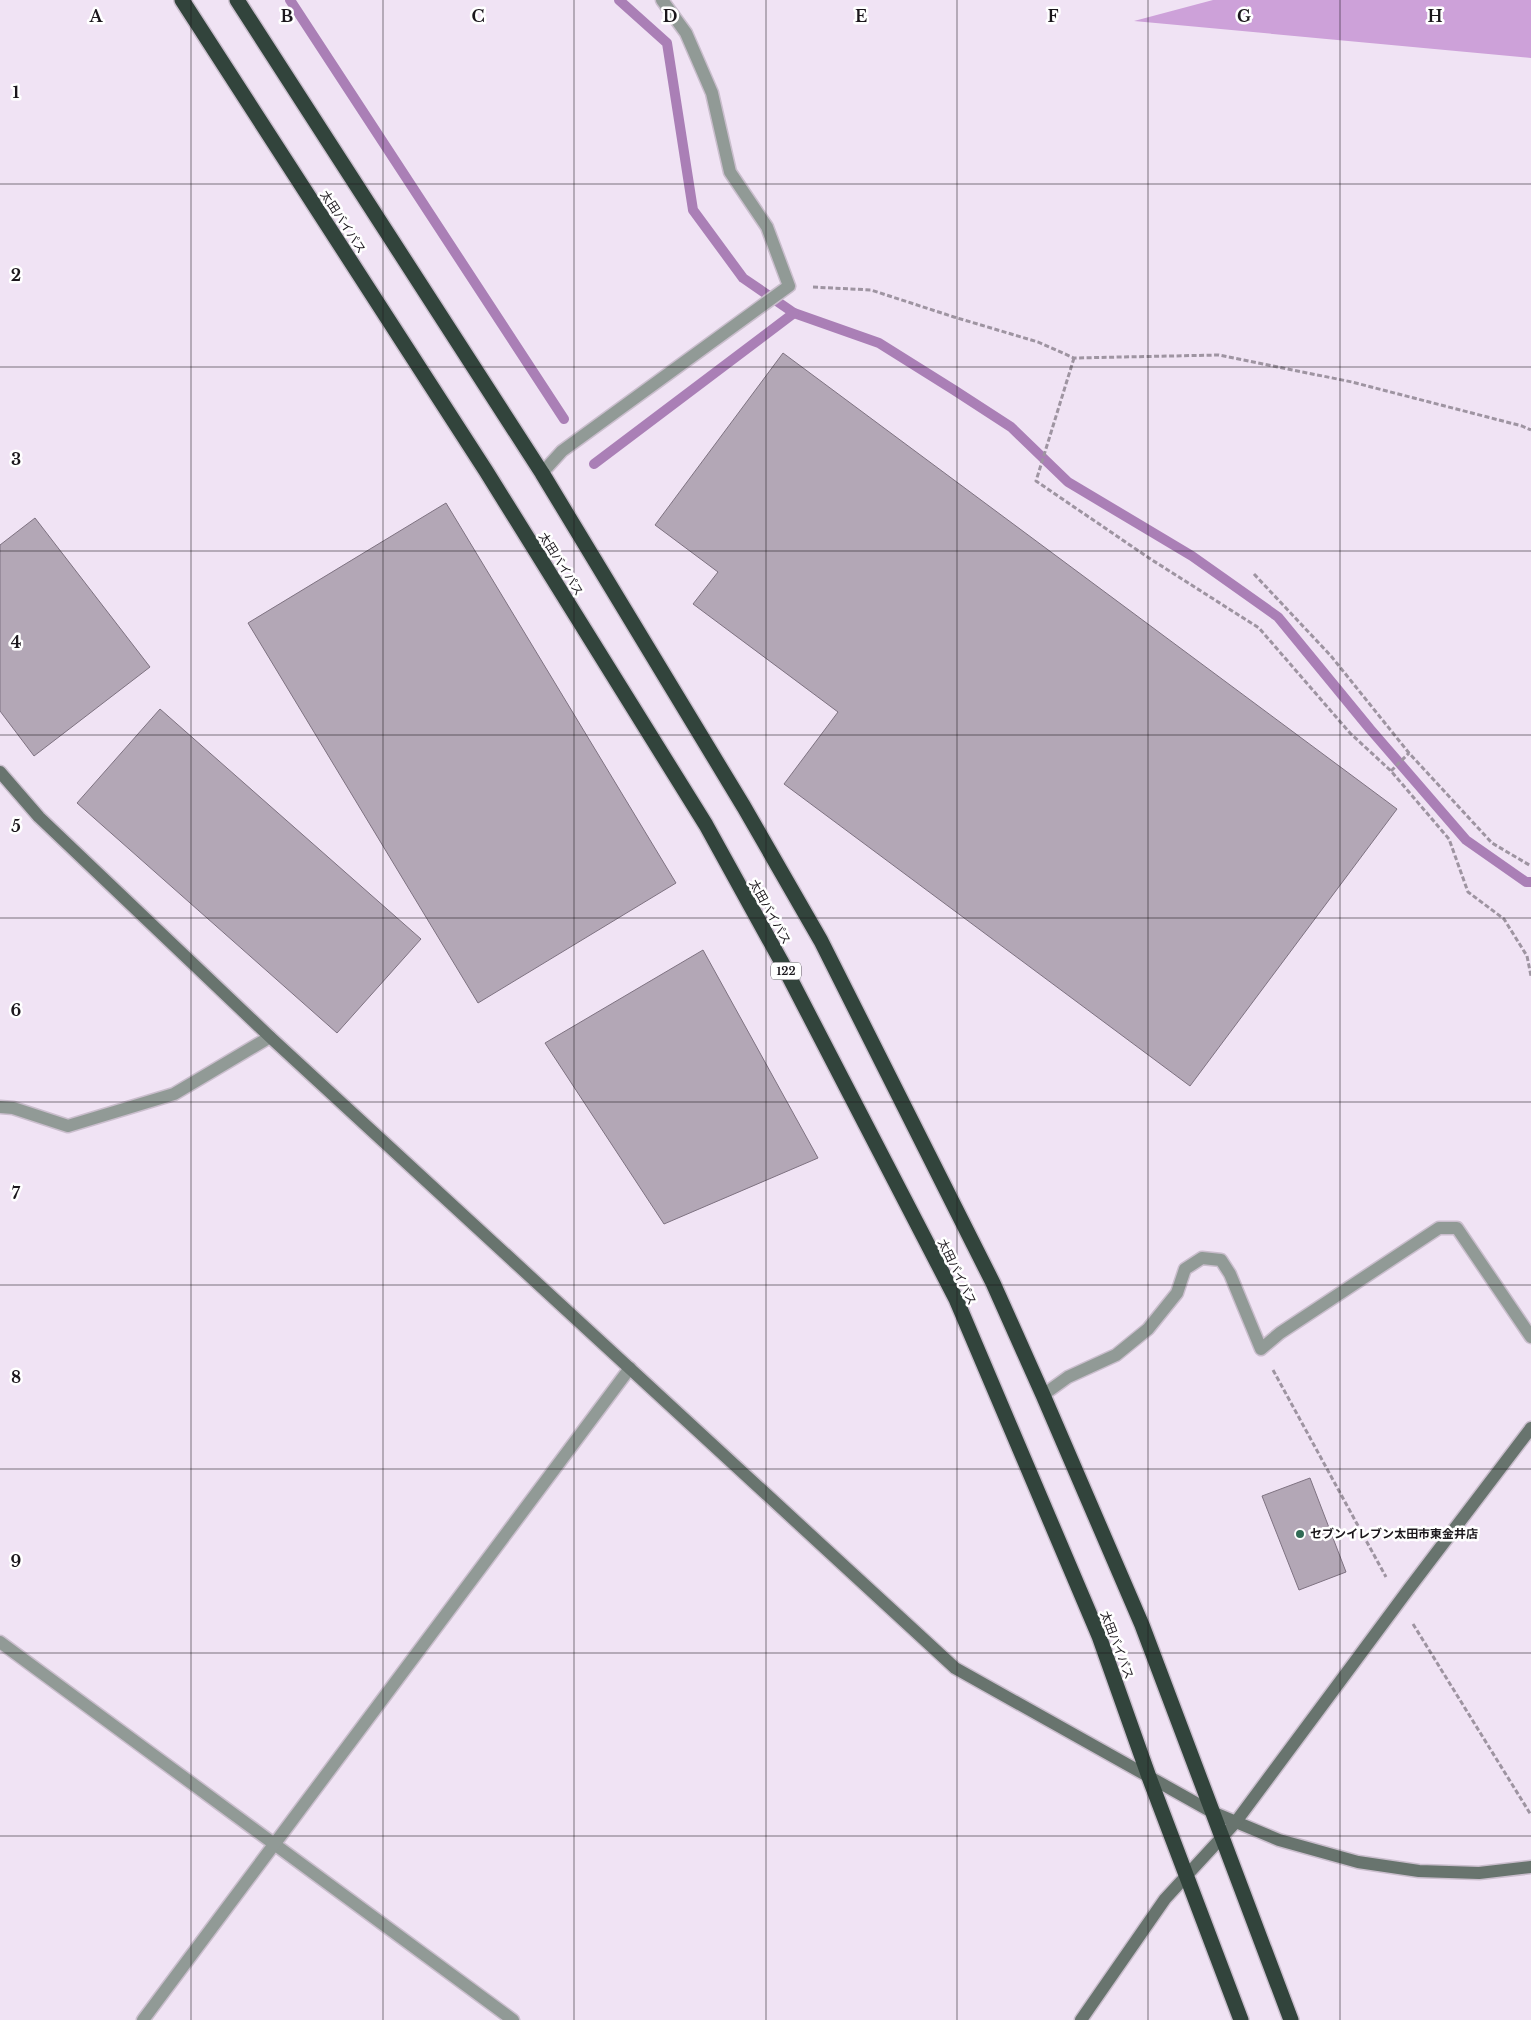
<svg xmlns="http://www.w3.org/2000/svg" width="1531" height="2020" viewBox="0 0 1531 2020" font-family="'Libre Baskerville','Noto Sans JP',serif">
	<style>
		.forest { fill: #cda1d9 }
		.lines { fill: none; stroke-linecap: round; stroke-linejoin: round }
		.stream { stroke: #aa7fb6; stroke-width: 10 }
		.building { fill: #b3a7b6; stroke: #7e7281 }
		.street-casing { stroke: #cabecd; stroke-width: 15 }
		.secondary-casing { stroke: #cabecd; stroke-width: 15 }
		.highway-casing { stroke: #cabecd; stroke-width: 18 }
		.path { stroke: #9e94a1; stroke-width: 3; stroke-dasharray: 5 2.5; stroke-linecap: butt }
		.street { stroke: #919a96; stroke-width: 12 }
		.secondary { stroke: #68746e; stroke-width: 12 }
		.highway { stroke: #32443c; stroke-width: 15 }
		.grid { fill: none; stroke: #1b171c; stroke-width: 1; stroke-opacity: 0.55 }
		.poi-dot { fill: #316b55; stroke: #fff; stroke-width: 2 }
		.labels { text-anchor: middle; stroke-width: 5; stroke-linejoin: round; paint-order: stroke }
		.shield { fill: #fff; stroke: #5f5d60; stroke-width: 1 }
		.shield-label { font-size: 11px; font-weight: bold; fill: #1b171c }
		.street-label { font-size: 12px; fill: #1b171c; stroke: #fff }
		.poi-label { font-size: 12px; font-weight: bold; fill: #1b171c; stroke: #fff; text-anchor: start }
		.grid-label { font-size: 16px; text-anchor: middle; font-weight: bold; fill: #1b171c; stroke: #fff; stroke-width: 5; stroke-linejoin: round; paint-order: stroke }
	</style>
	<rect width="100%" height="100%" fill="#f0e3f4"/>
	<polygon class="forest" points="1213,0 1531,0 1531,58 1134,21"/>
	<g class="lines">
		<g class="stream">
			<polyline points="290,0 564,419"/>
			<polyline points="619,0 667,43 693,210 743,278 794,313 879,343 954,390 1011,427 1068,482 1192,556 1278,617 1370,729 1466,840 1526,882 1531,882"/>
			<polyline points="594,464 794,313"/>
		</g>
	</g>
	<g class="building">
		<polygon points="783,353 1397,809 1190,1086 784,784 838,712 693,604 718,572 655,525"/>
		<polygon points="446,503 676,883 478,1003 248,623"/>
		<polygon points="35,518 150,667 34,756 0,711 0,545"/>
		<polygon points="160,709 421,939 337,1033 77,803"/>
		<polygon points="703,950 818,1158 664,1224 545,1043"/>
		<polygon points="1310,1478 1346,1572 1299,1590 1262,1496"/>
	</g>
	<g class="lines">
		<g class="street-casing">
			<g id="street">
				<polyline points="542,473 562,451 789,286 767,227 730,172 712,93 686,33 662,0"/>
				<polyline points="0,1107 13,1108 68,1126 174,1094 270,1037"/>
				<polyline points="1043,1395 1068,1377 1116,1355 1148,1329 1177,1293 1185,1269 1202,1258 1221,1260 1230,1274 1261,1349 1280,1333 1439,1228 1457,1228 1531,1337"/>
				<polyline points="0,1642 513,2020"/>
				<polyline points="143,2020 630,1368"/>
			</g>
		</g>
		<g class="secondary-casing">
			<g id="secondary">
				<polyline points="0,772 39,817 270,1037 955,1668 1212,1812 1279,1840 1358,1862 1419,1871 1479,1873 1531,1867"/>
				<polyline points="1081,2020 1165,1899 1235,1823 1408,1590 1531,1428"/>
			</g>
		</g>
		<g class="highway-casing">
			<g id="highway">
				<polyline points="182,0 486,471 706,825 781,961 956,1299 1099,1636 1149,1777 1241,2020"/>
				<polyline points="237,0 542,473 744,807 821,941 993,1283 1043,1395 1142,1625 1291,2020"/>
			</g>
		</g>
		<g class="path">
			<polyline points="813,287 871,290 954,317 1038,342 1074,358 1219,355 1352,382 1522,426 1531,430"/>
			<polyline points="1074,358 1036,481 1149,558 1259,628 1350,733 1391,771 1449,839 1468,892 1504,919 1527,956 1531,976"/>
			<polyline points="1254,574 1331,656 1409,753 1492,843 1531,866"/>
			<polyline points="1391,771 1409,753"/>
			<polyline points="1273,1370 1386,1577"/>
			<polyline points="1413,1624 1531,1815"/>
		</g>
		<use href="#street" class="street"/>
		<use href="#secondary" class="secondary"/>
		<use href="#highway" class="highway"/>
	</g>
	<path class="grid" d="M 191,0 L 191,2020M 383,0 L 383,2020M 574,0 L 574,2020M 766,0 L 766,2020M 957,0 L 957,2020M 1148,0 L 1148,2020M 1340,0 L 1340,2020M 0,184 L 1531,184M 0,367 L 1531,367M 0,551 L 1531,551M 0,735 L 1531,735M 0,918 L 1531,918M 0,1102 L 1531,1102M 0,1285 L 1531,1285M 0,1469 L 1531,1469M 0,1653 L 1531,1653M 0,1836 L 1531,1836"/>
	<circle class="poi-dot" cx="1300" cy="1534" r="5"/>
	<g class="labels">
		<rect class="shield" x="771" y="962.5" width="30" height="17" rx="4"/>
		<g class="shield-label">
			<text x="786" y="975">122</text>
		</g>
		<g class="street-label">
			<text transform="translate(343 222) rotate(57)" y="4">太田バイパス</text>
			<text transform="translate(561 564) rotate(58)" y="4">太田バイパス</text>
			<text transform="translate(770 912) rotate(61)" y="4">太田バイパス</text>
			<text transform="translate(957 1272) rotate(64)" y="4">太田バイパス</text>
			<text transform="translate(1117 1645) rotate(69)" y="4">太田バイパス</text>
		</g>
		<g class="poi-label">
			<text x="1310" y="1538">セブンイレブン太田市東金井店</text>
		</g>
	</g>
	<g class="grid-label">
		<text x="96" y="22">A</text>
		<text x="287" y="22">B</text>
		<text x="478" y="22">C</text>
		<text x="670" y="22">D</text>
		<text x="861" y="22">E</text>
		<text x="1053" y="22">F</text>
		<text x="1244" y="22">G</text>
		<text x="1435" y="22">H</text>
		<text x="16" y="98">1</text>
		<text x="16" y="281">2</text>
		<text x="16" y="465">3</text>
		<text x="16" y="648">4</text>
		<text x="16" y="832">5</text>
		<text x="16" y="1016">6</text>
		<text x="16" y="1199">7</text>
		<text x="16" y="1383">8</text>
		<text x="16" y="1567">9</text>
	</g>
</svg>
